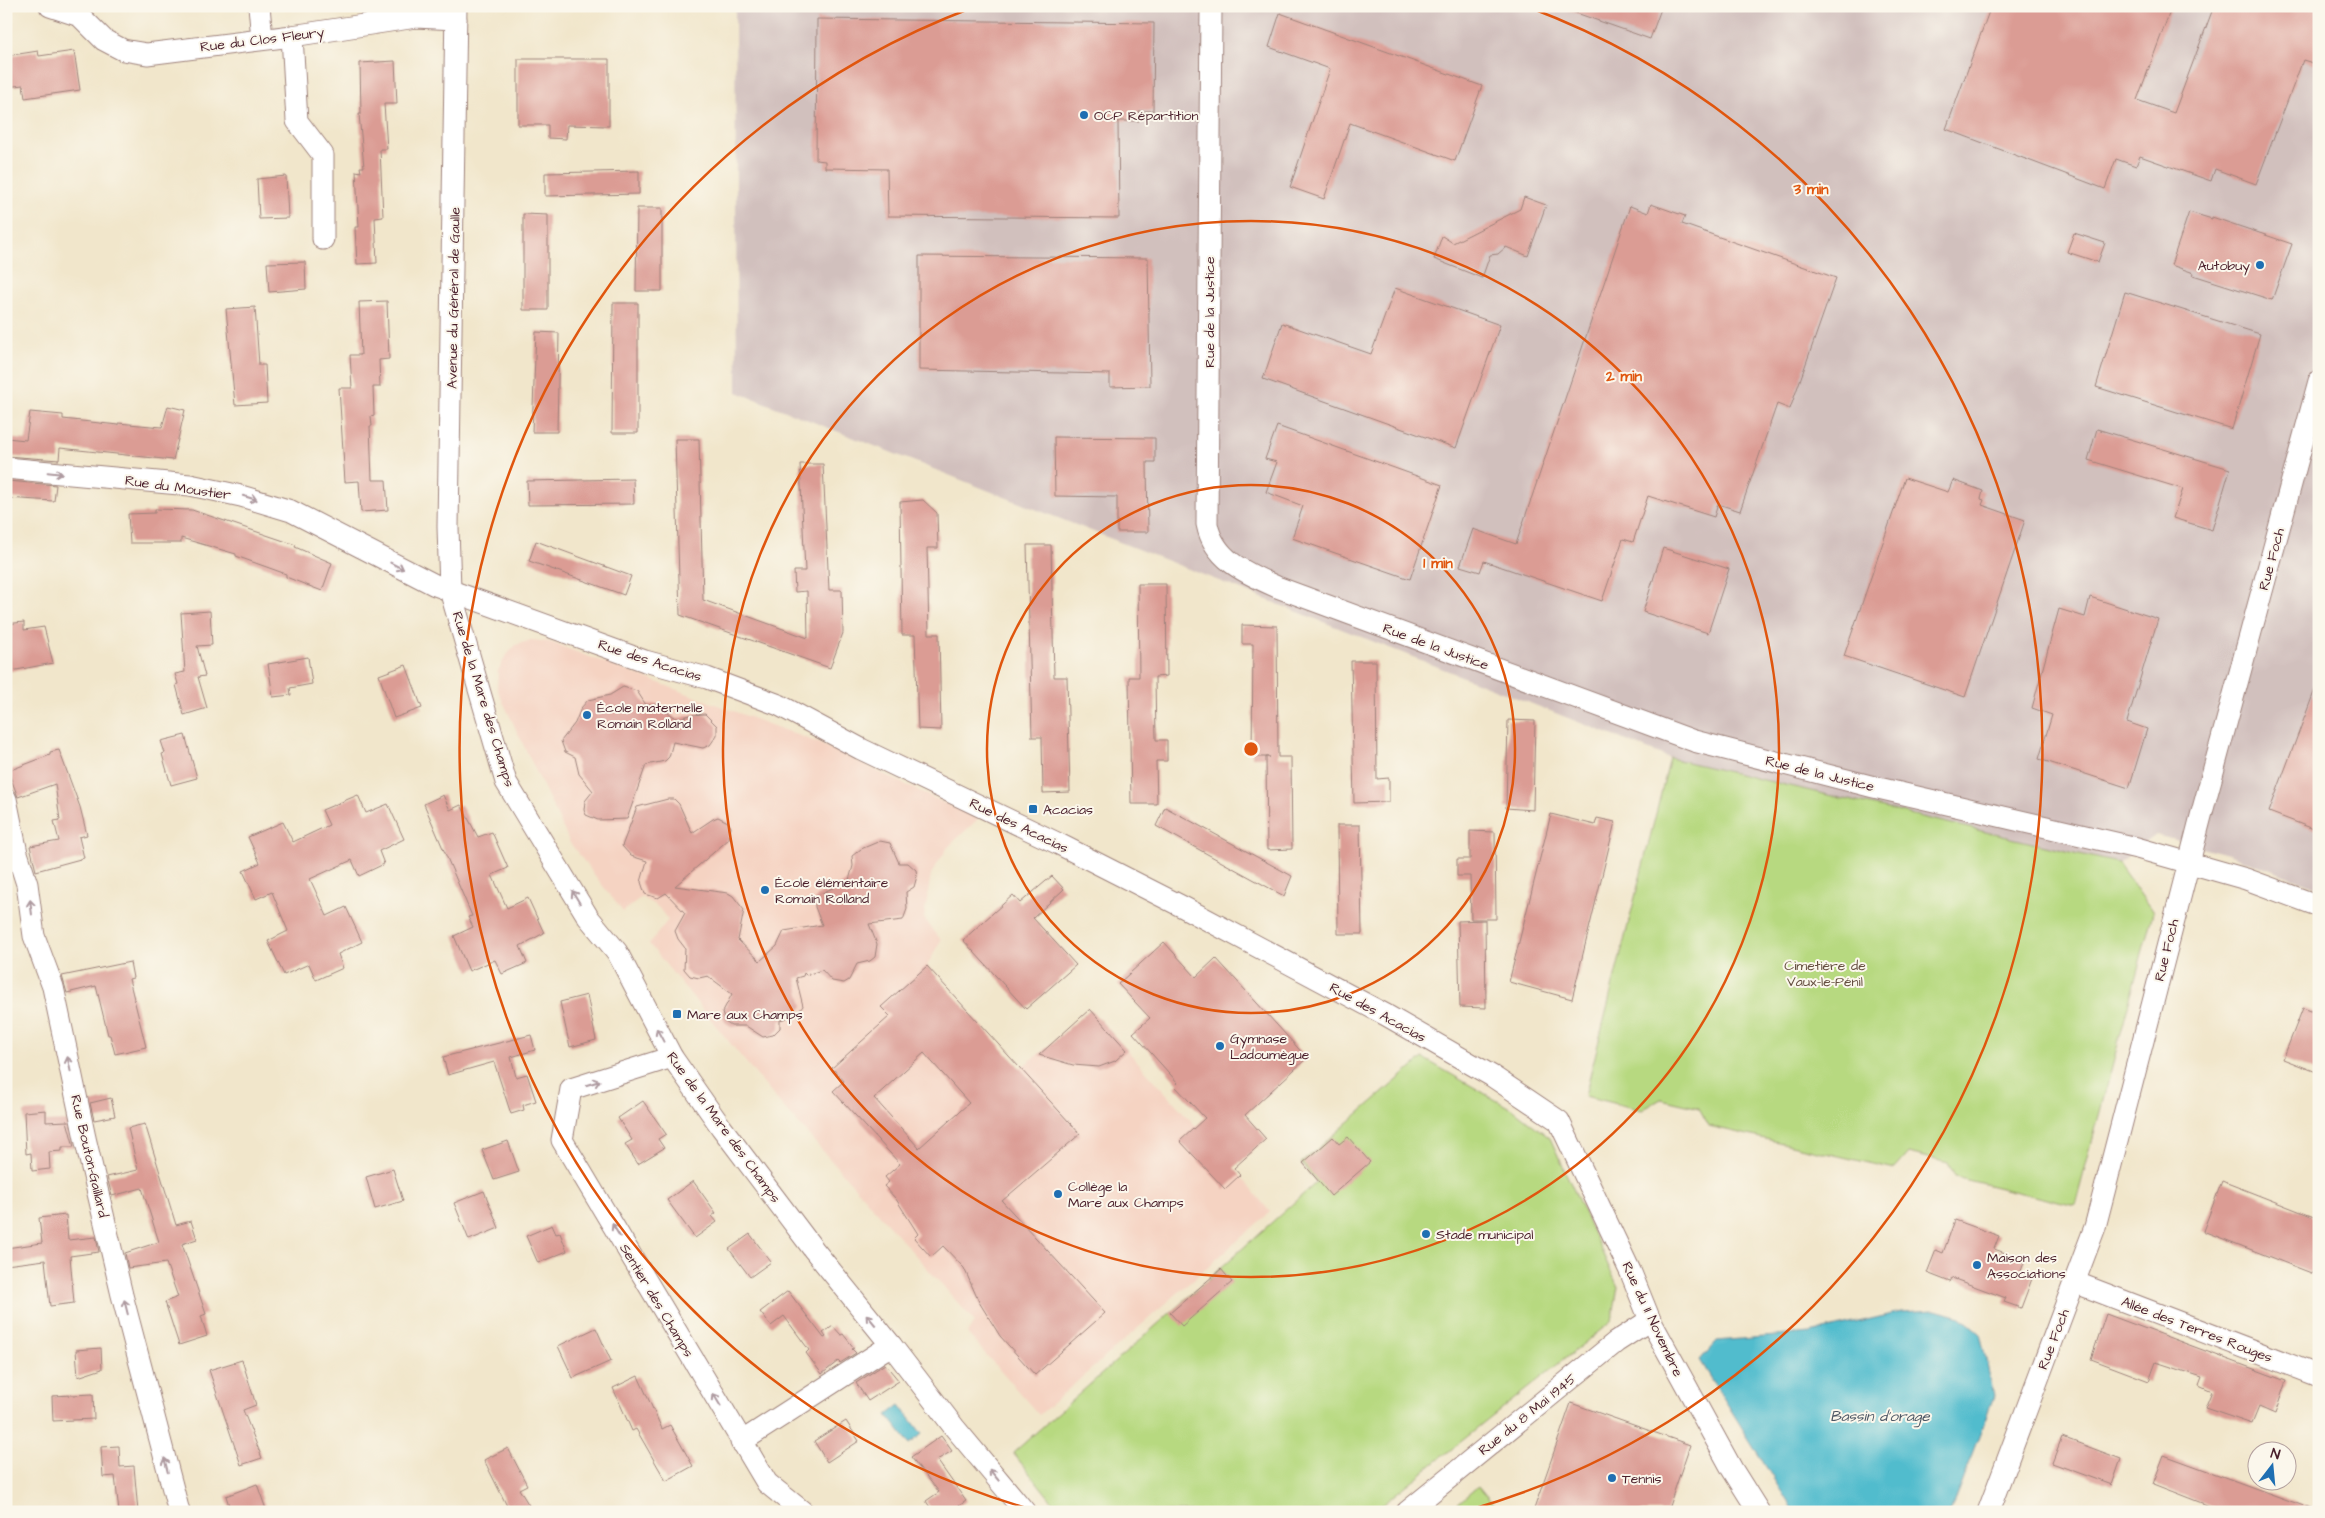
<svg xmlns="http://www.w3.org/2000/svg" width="2325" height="1518" viewBox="0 0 2325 1518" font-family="'Architects Daughter',sans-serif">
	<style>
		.built { fill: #f5d3c2 }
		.industrial { fill: #d1c0bd }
		.green { fill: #b7d980; stroke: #807c56 }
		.water { fill: #51bccd; stroke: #4e6e7c }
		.building { fill: #db9c94; fill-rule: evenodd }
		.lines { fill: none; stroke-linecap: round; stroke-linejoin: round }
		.street-casing { stroke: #9e827b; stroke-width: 23 }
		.street { stroke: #fff; stroke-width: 21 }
		.oneway { stroke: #ae9aa0 }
		.ring { fill: none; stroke: #e0560e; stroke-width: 2.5 }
		.poi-dot { fill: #1f6fb2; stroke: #fbf7ec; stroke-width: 2 }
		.labels { text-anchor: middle; stroke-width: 4; stroke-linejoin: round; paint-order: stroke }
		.street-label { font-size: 14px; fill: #4a1f2b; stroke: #fbf7ec }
		.poi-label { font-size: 14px; fill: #4a1f2b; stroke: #fbf7ec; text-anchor: start }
		.park-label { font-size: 14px; fill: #654e40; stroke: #fbf7ec }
		.water-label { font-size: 15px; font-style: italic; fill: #4c5664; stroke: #fbf7ec }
		.centre { fill: #e0560e; stroke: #fbf7ec; stroke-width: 2.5 }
		.ring-label { font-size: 15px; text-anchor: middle; font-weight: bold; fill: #e0560e; stroke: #fbf7ec; stroke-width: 4; stroke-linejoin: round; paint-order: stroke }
	</style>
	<rect width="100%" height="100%" fill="#fbf7ec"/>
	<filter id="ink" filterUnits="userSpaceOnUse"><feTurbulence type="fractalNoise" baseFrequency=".02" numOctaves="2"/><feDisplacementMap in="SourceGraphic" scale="10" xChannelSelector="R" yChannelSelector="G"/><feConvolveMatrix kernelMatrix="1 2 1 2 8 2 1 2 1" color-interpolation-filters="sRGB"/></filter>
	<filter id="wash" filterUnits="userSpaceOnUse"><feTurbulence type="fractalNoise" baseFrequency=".0096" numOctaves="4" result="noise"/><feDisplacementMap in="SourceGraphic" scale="20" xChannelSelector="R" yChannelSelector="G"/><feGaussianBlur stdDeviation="1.12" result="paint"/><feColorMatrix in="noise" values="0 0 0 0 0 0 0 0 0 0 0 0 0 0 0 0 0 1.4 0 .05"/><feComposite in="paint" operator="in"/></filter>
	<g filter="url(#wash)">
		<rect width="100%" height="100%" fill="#f1e6cb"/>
		<polygon class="built" points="531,640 550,642 816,742 978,819 948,847 931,874 924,918 941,940 927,966 1020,1068 1043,1051 1090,1009 1240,1175 1270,1212 1039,1415 967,1333 975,1322 771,1093 649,944 668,920 658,907 641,897 623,912 570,843 497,689 498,671 505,657 516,645"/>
		<polygon class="industrial" points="735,6 2319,6 2319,888 2228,854 2156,835 2118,863 1670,758 737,392"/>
		<g class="green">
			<polygon points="1670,758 2118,863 2153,912 2075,1206 1955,1177 1948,1163 1909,1153 1895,1169 1709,1126 1699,1108 1661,1099 1642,1110 1585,1096"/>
			<polygon points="1423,1058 1515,1111 1550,1138 1618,1287 1612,1321 1373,1512 1061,1512 1013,1453 1317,1182 1301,1163"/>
			<polygon points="1478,1486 1500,1512 1448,1512"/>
		</g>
		<g class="water">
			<polygon points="1935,1310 1961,1317 1980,1333 1994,1396 1950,1512 1794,1512 1700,1360 1717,1341 1811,1333 1901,1312"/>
			<polygon points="900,1405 922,1434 910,1444 887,1415"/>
		</g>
		<g id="blocks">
			<g class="building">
				<polygon points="1566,6 1662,6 1650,39 1565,9"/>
				<polygon points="1991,6 2172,6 2137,100 2174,113 2214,6 2319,6 2319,65 2303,60 2256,184 2215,169 2211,181 2140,156 2136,166 2116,159 2105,189 1946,129"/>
				<polygon points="1280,13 1482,86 1455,161 1350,123 1324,199 1290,187 1330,69 1269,47"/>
				<polygon points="817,19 1154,23 1153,111 1139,111 1139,121 1118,121 1119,218 888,216 887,169 825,168 825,161 816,160"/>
				<polygon points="38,51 39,56 74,51 80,90 25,98 23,85 6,87 6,56"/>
				<polygon points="518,59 609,59 609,126 567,125 566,139 548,138 548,125 518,125"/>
				<polygon points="395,61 397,104 384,104 387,149 380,149 383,217 375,218 377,263 357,264 355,227 359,227 356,171 361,172 360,167 364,167 359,114 361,114 360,63"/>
				<polygon points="639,171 639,194 545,196 545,173"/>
				<polygon points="286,176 288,218 259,219 257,179"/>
				<polygon points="1524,197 1546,205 1528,256 1506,247 1498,254 1490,255 1482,278 1434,259 1442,236 1453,243 1520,209"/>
				<polygon points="1651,204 1685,216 1682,224 1836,278 1790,409 1777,404 1740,511 1718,504 1714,517 1648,496 1633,542 1623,539 1602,601 1484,561 1480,572 1460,566 1473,529 1516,544 1630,206 1648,213"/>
				<polygon points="637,208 662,208 662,291 636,291"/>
				<polygon points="2189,212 2212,219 2212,217 2292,244 2272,300 2193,275 2194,273 2171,265"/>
				<polygon points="523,214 548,215 548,310 523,310"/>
				<polygon points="2074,233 2105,243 2098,262 2067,252"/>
				<polygon points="919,256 1148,258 1150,386 1110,387 1110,374 919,370"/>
				<polygon points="305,262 306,289 269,292 267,263"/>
				<polygon points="1395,288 1500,325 1456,448 1263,379 1282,323 1371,354"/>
				<polygon points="2125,292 2260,334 2232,429 2096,387"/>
				<polygon points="387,301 389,359 379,360 380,387 373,387 374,415 371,416 372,426 370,426 372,480 386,480 388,510 361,512 359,481 345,482 339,388 352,388 350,355 361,355 359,302"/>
				<polygon points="613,303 638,303 638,433 612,433"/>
				<polygon points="255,307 259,365 265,365 267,403 235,405 226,309"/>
				<polygon points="536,332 559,333 557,432 532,432"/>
				<polygon points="168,406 185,410 173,460 60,448 59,460 6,456 6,438 26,440 30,412 63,415 63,419 118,425 118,423 162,427"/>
				<polygon points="1277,426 1442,485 1410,579 1292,538 1303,506 1266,492 1277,462 1265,459"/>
				<polygon points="2097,429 2230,469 2212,530 2173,518 2183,489 2088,460"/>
				<polygon points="1054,437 1155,438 1155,462 1147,462 1148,532 1117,532 1117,497 1055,496"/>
				<polygon points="675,439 699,439 703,600 808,638 807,591 795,592 794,571 805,571 800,464 823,464 829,590 842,590 843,633 830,668 680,615"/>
				<polygon points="1905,478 1948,492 1953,480 1983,491 1981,499 1984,500 1982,505 2025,520 1965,697 1844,656"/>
				<polygon points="633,479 634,504 528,505 527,481"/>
				<polygon points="6,481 56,485 54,501 6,498"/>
				<polygon points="923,500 937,513 938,548 927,548 929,634 939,634 941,730 918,729 915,635 902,635 900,502"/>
				<polygon points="155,509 192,510 296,545 295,547 332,563 322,591 286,577 286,574 236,556 236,554 181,538 181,543 130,543 128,514 155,513"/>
				<polygon points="536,541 631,576 624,595 529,561"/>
				<polygon points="1027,545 1051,545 1054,677 1067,677 1070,792 1043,793 1042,737 1032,737"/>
				<polygon points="1663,548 1729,569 1708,633 1643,612"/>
				<polygon points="1138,584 1166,584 1167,676 1155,677 1156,740 1167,740 1167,761 1156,761 1157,804 1131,804 1129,677 1139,677"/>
				<polygon points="2090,597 2158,619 2127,722 2147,729 2129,788 2039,759 2052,715 2032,708 2059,609 2085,617"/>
				<polygon points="210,611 212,645 197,646 205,676 198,677 207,708 184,715 176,685 178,684 175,674 185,672 181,613"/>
				<polygon points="24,622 24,630 44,627 53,663 6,672 6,624"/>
				<polygon points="1242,625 1277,626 1278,757 1291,757 1292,849 1267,850 1266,757 1270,757 1252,757 1253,644 1242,644"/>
				<polygon points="308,657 312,684 290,688 291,695 273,697 268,664"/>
				<polygon points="1351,661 1376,661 1377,779 1389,778 1389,802 1354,803"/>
				<polygon points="406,665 422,708 394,718 379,675"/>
				<polygon points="2317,684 2319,684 2319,831 2269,812"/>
				<polygon points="623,687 637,691 646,705 657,704 677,719 690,715 705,714 717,726 717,735 710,745 703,748 673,742 669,757 665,761 646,765 627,819 598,820 586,815 584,810 585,801 593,791 579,774 575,757 565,752 561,741 575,723 581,708 588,700 610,695"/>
				<polygon points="1508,720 1535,721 1533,810 1506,808"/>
				<polygon points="185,735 197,778 171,785 162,754 165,753 161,741"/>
				<polygon points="59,750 80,807 87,835 79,837 84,858 36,871 30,846 59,841 54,821 60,820 55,784 18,797 8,771 50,755 50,752"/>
				<polygon points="358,795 366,813 388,804 404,839 379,851 384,864 359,876 352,860 310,879 327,916 346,907 362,942 338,954 343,968 316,980 309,964 284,975 268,941 288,931 272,892 256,899 243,871 260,863 248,837 283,822 293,842 329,825 322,810"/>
				<polygon points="443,795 450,810 461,805 478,837 492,832 508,868 492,875 507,908 528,898 544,933 520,946 527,963 502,974 495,960 469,971 454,936 473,927 468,917 472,916 424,804"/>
				<polygon points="668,799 674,799 679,804 692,833 713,819 718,817 728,822 731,827 729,839 675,886 728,893 733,896 744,910 738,940 760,961 777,946 784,931 822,925 815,907 815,900 818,895 849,880 853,866 852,856 861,849 880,841 890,843 899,863 908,863 916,870 917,876 914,887 906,892 907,909 903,920 869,924 877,944 875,957 870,961 857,964 849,980 844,983 832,981 822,970 806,975 804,973 803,976 796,978 803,1006 796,1015 780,1020 780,1028 773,1035 763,1037 746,1026 731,1026 725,1022 722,1013 732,994 708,976 699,978 690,976 684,969 685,948 678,939 675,931 685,913 666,893 658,898 645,894 641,882 647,861 631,856 622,846 637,807"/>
				<polygon points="1165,807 1292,876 1284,896 1156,826"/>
				<polygon points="1551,814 1595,825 1597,818 1615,822 1572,999 1509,982"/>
				<polygon points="1337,825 1360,825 1362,934 1338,934"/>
				<polygon points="1470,831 1495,832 1496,919 1471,919 1470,876 1457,876 1457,859 1470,859"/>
				<polygon points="1052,876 1064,889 1033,918 1076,965 1026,1009 963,940 1013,895 1020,903"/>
				<polygon points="1485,920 1486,1008 1460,1007 1458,921"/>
				<polygon points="1164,942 1196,977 1216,958 1307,1058 1245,1115 1266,1139 1234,1168 1240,1175 1225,1189 1180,1141 1205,1118 1175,1086 1178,1083 1133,1033 1150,1018 1118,984"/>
				<polygon points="130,962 133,978 129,979 146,1047 115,1054 110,1035 108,1035 96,986 67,993 62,976"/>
				<path d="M 927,966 L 1080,1134 L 1002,1201 L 1105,1313 L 1035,1375 L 1000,1336 L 979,1302 L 964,1268 L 943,1246 L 931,1257 L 914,1238 L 918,1234 L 896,1199 L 884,1186 L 889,1182 L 885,1177 L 900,1164 L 833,1091 L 844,1081 L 832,1068 L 890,1016 L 881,1007 ZM 924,1053 L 969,1103 L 919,1148 L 874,1098 Z"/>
				<polygon points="587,995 596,1040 570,1047 560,1002"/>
				<polygon points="2303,1008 2319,1014 2319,1073 2283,1059"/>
				<polygon points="1090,1009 1127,1050 1115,1061 1099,1067 1073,1065 1039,1055"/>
				<polygon points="531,1035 535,1050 511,1057 516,1077 527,1074 536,1101 523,1105 524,1110 511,1114 494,1062 448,1075 443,1057"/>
				<polygon points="111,1098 115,1116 94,1120 90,1103"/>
				<polygon points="643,1101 666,1134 658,1139 664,1148 638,1164 625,1144 632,1140 618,1118"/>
				<polygon points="46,1110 46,1122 67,1121 74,1147 62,1147 62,1151 49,1152 50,1169 32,1171 31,1153 26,1154 24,1112"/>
				<polygon points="145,1124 176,1225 191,1221 197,1239 182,1244 206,1314 201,1316 207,1336 179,1345 165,1302 178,1297 166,1263 128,1268 125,1253 159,1242 142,1188 112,1196 107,1177 138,1170 128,1128"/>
				<polygon points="1333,1137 1339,1144 1348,1137 1370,1162 1331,1196 1303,1163"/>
				<polygon points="508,1141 519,1172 494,1180 482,1150"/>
				<polygon points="393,1169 403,1201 375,1209 366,1177"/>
				<polygon points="693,1181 716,1213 712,1216 717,1222 695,1238 667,1200"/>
				<polygon points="2222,1181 2319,1219 2319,1276 2203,1231"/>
				<polygon points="484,1191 499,1228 469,1240 454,1203"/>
				<polygon points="66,1215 68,1240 96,1237 99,1252 70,1256 74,1303 50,1306 45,1260 6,1265 6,1248 42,1243 39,1218"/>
				<polygon points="1955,1220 1999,1236 1994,1249 2025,1260 2021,1271 2033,1276 2021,1308 2004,1302 2006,1298 1952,1278 1950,1282 1927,1273 1936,1250 1943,1253"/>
				<polygon points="552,1225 556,1234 560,1233 567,1251 538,1263 526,1236"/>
				<polygon points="750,1234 771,1262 750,1277 729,1249"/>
				<polygon points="1221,1269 1232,1282 1182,1326 1170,1313"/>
				<polygon points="788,1291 824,1338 826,1337 823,1333 833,1326 841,1335 843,1334 854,1348 852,1349 856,1353 840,1363 838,1361 822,1374 806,1353 809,1350 784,1316 771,1326 760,1312"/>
				<polygon points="2106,1314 2286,1381 2275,1414 2259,1407 2252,1424 2205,1408 2212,1391 2199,1385 2202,1377 2156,1362 2149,1381 2091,1359"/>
				<polygon points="596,1328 611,1361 573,1378 558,1346"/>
				<polygon points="101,1348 102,1369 78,1377 76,1350"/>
				<polygon points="242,1360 256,1405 243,1410 262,1458 241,1465 209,1370"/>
				<polygon points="885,1364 899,1381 868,1401 856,1383"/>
				<polygon points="638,1376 662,1429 670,1425 693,1466 666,1481 636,1429 632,1431 613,1388"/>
				<polygon points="93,1394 94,1419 53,1421 52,1396"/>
				<polygon points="1571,1403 1690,1445 1667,1512 1533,1512"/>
				<polygon points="846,1421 859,1441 827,1462 814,1441"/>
				<polygon points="941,1436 952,1451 937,1460 966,1501 950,1512 933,1512 926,1501 939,1492 911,1457"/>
				<polygon points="2062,1437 2121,1459 2112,1485 2052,1463"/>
				<polygon points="119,1446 120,1467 134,1466 138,1512 119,1512 115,1476 103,1477 101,1447"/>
				<polygon points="508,1448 527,1485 519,1489 533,1512 510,1512 484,1460"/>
				<polygon points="2164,1455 2312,1509 2311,1512 2225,1512 2153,1484"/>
				<polygon points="257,1484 267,1512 231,1512 226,1496"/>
			</g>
		</g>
	</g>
	<g filter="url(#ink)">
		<use href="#blocks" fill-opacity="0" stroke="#9e827b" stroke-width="1"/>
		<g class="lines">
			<g class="street-casing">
				<g id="street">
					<polyline points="50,6 80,16 104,40 123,50 147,54 292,36 416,17 456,19"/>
					<polyline points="259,6 262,39"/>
					<polyline points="456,6 448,527 450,590 506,782 588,917 617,952 672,1057 721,1127 814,1250 891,1345 954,1427 1025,1512"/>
					<path d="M 1211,6 L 1207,524 C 1214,560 1246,573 1277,587 L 1694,741 L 1874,787 L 2137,848 L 2246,879 L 2319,906"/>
					<polyline points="292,36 297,121 323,155 323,239"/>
					<polyline points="6,468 190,485 241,496 291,511 435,585 645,661 707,678 779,705 861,749 1059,844 1185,908 1386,1015 1492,1076 1559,1121 1631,1273 1650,1320 1732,1469 1759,1512"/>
					<polyline points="6,799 17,853 27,884 34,936 53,987 85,1138 122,1295 179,1512"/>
					<polyline points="672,1057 571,1089 562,1140 767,1483 803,1512"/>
					<polyline points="2074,1282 2319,1376"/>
					<polyline points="741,1442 891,1345"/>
					<polyline points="1407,1512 1616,1342 1650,1320"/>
					<polyline points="1988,1512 2095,1227 2201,816 2319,381"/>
				</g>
			</g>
			<use href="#street" class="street"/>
		</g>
		<defs><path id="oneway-shaft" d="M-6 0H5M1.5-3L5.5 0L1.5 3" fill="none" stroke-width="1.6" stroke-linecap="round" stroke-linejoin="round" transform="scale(1.25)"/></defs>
		<g class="oneway">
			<use href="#oneway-shaft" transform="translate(55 473) rotate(6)"/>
			<use href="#oneway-shaft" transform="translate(250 498) rotate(17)"/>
			<use href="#oneway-shaft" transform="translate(397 566) rotate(27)"/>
			<use href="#oneway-shaft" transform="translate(576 897) rotate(-121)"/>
			<use href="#oneway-shaft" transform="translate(31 907) rotate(-97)"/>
			<use href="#oneway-shaft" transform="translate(660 1035) rotate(-118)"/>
			<use href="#oneway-shaft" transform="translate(69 1064) rotate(-102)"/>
			<use href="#oneway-shaft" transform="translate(593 1083) rotate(-17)"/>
			<use href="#oneway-shaft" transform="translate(616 1230) rotate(-121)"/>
			<use href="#oneway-shaft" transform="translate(126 1307) rotate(-104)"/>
			<use href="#oneway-shaft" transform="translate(871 1320) rotate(-130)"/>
			<use href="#oneway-shaft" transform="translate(717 1400) rotate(-121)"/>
			<use href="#oneway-shaft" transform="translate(166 1465) rotate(-104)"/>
			<use href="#oneway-shaft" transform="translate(994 1475) rotate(-130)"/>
		</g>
	</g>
	<g class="ring">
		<circle cx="1251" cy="749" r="264"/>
		<circle cx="1251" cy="749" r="528"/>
		<path d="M1033 1510A792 792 0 0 1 974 7M1528 7A792 792 0 0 1 1469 1510"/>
	</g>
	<g class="poi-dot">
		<circle cx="1084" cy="115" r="5"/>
		<circle cx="2260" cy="265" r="5"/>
		<circle cx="587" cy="715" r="5"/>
		<rect x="1028" y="804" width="10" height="10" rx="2.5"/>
		<circle cx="765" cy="890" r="5"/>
		<rect x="672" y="1009" width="10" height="10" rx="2.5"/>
		<circle cx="1220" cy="1046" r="5"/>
		<circle cx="1058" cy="1194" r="5"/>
		<circle cx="1426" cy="1234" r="5"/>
		<circle cx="1977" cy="1265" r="5"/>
		<circle cx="1612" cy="1478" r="5"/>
	</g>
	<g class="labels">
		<g class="street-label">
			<text transform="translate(262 39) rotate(-7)" y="5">Rue du Clos Fleury</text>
			<text transform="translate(453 298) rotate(-89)" y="5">Avenue du Général de Gaulle</text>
			<text transform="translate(1209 312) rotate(-90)" y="5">Rue de la Justice</text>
			<text transform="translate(178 487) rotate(8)" y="5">Rue du Moustier</text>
			<text transform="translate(2271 559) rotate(-75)" y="5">Rue Foch</text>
			<text transform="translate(1436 646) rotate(20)" y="5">Rue de la Justice</text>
			<text transform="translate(650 660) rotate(18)" y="5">Rue des Acacias</text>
			<text transform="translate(484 699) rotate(73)" y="5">Rue de la Mare des Champs</text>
			<text transform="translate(1820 773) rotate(14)" y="5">Rue de la Justice</text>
			<text transform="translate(1019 825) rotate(26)" y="5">Rue des Acacias</text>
			<text transform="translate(2166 950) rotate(-76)" y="5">Rue Foch</text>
			<text transform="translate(1378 1012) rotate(29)" y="5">Rue des Acacias</text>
			<text transform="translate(724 1127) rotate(54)" y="5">Rue de la Mare des Champs</text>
			<text transform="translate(90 1156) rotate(77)" y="5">Rue Bouton-Gaillard</text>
			<text transform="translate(657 1300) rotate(59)" y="5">Sentier des Champs</text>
			<text transform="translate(1653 1319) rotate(65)" y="5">Rue du 11 Novembre</text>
			<text transform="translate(2197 1329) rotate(21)" y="5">Allée des Terres Rouges</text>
			<text transform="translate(2053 1339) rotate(-69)" y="5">Rue Foch</text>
			<text transform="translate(1527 1414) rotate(-39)" y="5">Rue du 8 Mai 1945</text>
		</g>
		<g class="poi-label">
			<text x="1094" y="120">OCP Répartition</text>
			<text x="2250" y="270" text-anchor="end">Autobuy</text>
			<text x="597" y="712">École maternelle<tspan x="597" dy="16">Romain Rolland</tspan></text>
			<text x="1043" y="814">Acacias</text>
			<text x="775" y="887">École élémentaire<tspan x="775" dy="16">Romain Rolland</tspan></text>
			<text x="687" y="1019">Mare aux Champs</text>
			<text x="1230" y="1043">Gymnase<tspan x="1230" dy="16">Ladoumègue</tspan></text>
			<text x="1068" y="1191">Collège la<tspan x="1068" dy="16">Mare aux Champs</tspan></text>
			<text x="1436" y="1239">Stade municipal</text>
			<text x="1987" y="1262">Maison des<tspan x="1987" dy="16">Associations</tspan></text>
			<text x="1622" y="1483">Tennis</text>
		</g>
		<g class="park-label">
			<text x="1825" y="970">Cimetière de<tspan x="1825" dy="16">Vaux-le-Pénil</tspan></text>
		</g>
		<g class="water-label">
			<text x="1880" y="1421">Bassin d'orage</text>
		</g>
	</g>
	<circle cx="1251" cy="749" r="8" class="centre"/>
	<g class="ring-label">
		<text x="1811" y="194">3 min</text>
		<text x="1624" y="381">2 min</text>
		<text x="1438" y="568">1 min</text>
	</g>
	<rect width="2325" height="1518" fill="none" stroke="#fbf7ec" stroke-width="25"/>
	<g transform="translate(2272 1466) rotate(16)"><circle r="24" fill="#fbf7ec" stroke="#b4a19f"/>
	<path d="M0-4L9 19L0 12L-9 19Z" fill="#1f6fb2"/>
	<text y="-8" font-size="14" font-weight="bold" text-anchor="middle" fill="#4a1f2b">N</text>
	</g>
</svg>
